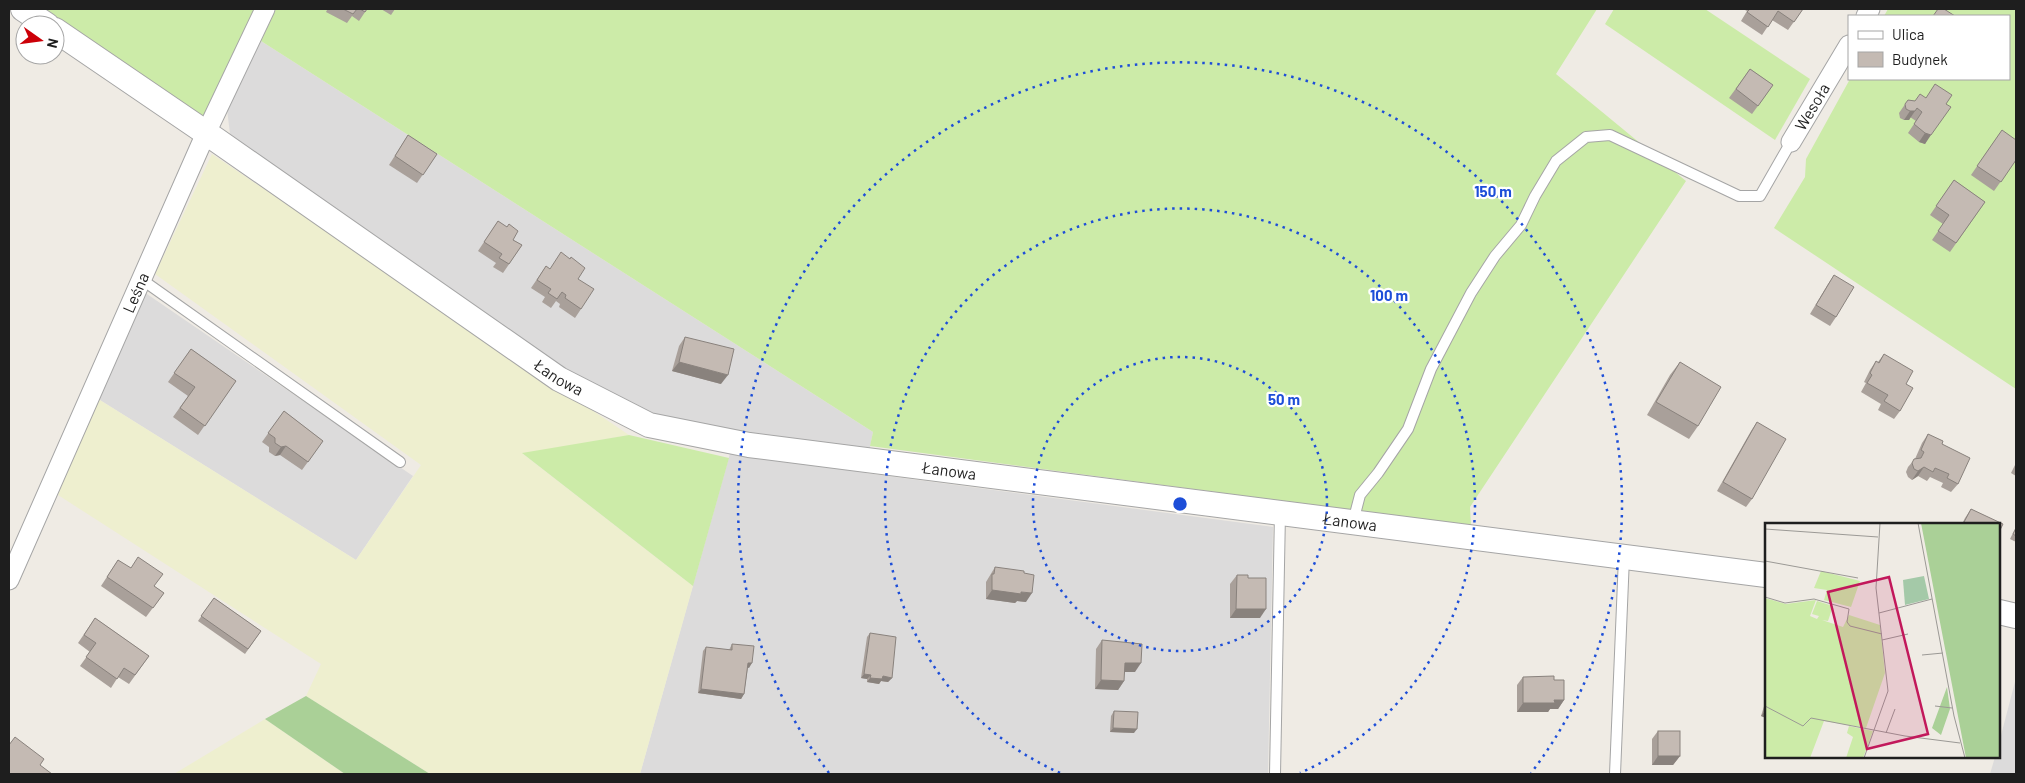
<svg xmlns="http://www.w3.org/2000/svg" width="2025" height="783" viewBox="0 0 2025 783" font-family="Barlow,sans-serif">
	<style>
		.residential { fill: #dcdbdb }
		.farmland { fill: #eeefcf }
		.grass { fill: #cceba8 }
		.forest { fill: #aad097 }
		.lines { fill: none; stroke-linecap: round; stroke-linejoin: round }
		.service-casing { stroke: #a5a5a5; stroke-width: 12 }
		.minor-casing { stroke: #a5a5a5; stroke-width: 21 }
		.tertiary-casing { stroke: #a5a5a5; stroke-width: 26 }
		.service { stroke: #fff; stroke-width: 10 }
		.minor { stroke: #fff; stroke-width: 19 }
		.tertiary { stroke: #fff; stroke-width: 24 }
		.wall { fill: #a9a09a }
		.shaded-wall { fill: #89827d }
		.building { fill: #c4bab3; stroke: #89827d }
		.ring { fill: none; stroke: #1d4ed8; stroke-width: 2.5; stroke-dasharray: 2.5 5 }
		.labels { text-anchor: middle; stroke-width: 4.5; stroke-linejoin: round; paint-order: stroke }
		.street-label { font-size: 16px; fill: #1e1e1e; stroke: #fff }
		.inset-road { fill: none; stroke: #9b9995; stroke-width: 1 }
		.view { fill: #c2185b; fill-opacity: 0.15; stroke: #c2185b; stroke-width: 2.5 }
		.inset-edge { fill: none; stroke: #1e1e1e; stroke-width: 2.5 }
		.centre { fill: #1d4ed8; stroke: #fff; stroke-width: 2.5 }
		.ring-label { font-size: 15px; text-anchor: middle; font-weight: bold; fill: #1d4ed8; stroke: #fff; stroke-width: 4.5; stroke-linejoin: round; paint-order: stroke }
	</style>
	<rect width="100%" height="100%" fill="#efebe4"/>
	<g class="residential">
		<polygon points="261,41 873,432 865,473 1273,527 1268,774 640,774 736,432 648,413 562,373 230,134 227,109"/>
		<polygon points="144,292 413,476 356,560 95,397"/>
		<polygon points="2016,678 2016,774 1990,774 1995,757 1999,757 1999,743"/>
	</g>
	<g class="farmland">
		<polygon points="212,154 629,435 523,454 693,586 640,774 430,774 306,696 321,664 58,495 95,397 356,560 421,465 155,274"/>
		<polygon points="265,719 345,774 174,774"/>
	</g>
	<g class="grass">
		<polygon points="43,9 257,9 204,118"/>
		<polygon points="276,9 1597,9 1556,74 1686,181 1470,507 1471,526 870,446 873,432 261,41"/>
		<polygon points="1614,9 1705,9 1810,79 1775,140 1605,24"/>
		<polygon points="1888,9 2016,9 2016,389 1774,228 1805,177 1806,159 1850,79 2009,79 2009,16 1884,16"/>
		<polygon points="629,435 729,458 693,586 522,453"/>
	</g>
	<polygon class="forest" points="306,696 430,774 345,774 265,719"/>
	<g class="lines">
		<g class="service-casing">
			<g id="service">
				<polyline points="141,279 400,462"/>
				<polyline points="1353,522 1360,495 1378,473 1408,429 1431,369 1471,293 1495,256 1521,225 1535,196 1556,161 1586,137 1610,135 1739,196 1760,196 1791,142"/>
				<polyline points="1275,774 1280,513"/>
				<polyline points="1615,774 1624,557"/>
			</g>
		</g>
		<g class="minor-casing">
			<g id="minor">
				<polyline points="1866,16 1870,9"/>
				<path id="s1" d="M 1791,142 L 1849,45"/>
				<path id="s2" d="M 9,580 L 206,133 L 265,9"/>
			</g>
		</g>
		<g class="tertiary-casing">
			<g id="tertiary">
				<polyline points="23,9 47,25"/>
				<path id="s3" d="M 55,30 L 215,139 L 559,379 L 649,425 L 749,445 L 1766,575"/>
				<polyline points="1999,612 2016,616"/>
			</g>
		</g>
		<use href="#service" class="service"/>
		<use href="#minor" class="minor"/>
		<use href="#tertiary" class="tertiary"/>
	</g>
	<g class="wall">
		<polygon points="325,9 367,9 359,21 352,16 347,23 326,12 327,10"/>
		<polygon points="381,9 395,9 391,15"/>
		<polygon points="1743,9 1803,9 1788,30 1772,20 1762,35 1741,21 1747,11"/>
		<polygon points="1750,69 1773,85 1752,114 1729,98"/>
		<polygon points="1925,98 1946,104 1925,144 1919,142 1908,133 1916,121 1910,117 1909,120 1904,120 1900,118 1899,113 1908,100 1915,101"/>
		<polygon points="2002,130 2016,160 1994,191 1971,175"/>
		<polygon points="408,135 437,154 417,183 389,165"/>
		<polygon points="1954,180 1985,202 1950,252 1932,240 1943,224 1930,215"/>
		<polygon points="498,221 513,240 522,245 503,273 493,267 496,263 478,251"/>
		<polygon points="546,266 550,269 578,279 581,309 575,318 559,307 560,304 556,301 551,308 542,302 545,297 531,288"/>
		<polygon points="1834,275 1836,317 1830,326 1810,314 1828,284"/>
		<polygon points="685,337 721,384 672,371 679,346"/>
		<polygon points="191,349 236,381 198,435 173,417 188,396 168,382"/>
		<polygon points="1884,354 1906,384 1900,411 1894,419 1878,410 1881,404 1861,392 1866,383 1864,382 1870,370 1876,361 1878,362"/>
		<polygon points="1680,362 1698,426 1689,439 1647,415 1670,375"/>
		<polygon points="284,411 323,441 302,470 280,455 275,456 269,452 269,447 262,442"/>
		<polygon points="1757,422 1752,499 1746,507 1717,491 1751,431"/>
		<polygon points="1928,434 1942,444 1958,484 1951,492 1941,487 1943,483 1930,477 1927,481 1918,476 1912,480 1908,477 1906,472 1908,467 1915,459 1922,443"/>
		<polygon points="2016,463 2016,476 2011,473"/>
		<polygon points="1971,509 1999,524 1962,524 1965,518"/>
		<polygon points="2016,527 2016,542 2010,539"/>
		<polygon points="118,560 164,593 146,617 101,586"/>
		<polygon points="995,567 1026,602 1017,601 1015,603 986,599 986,582"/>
		<polygon points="1237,575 1248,578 1260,618 1230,618 1230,584"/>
		<polygon points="214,598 261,631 245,654 198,621"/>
		<polygon points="95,618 149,656 129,684 118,677 111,688 80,666 90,652 78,643"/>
		<polygon points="870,633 892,678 888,682 881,681 879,684 867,682 867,679 861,678 867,637"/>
		<polygon points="1102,640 1135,672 1124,672 1124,681 1118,690 1095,689 1096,649"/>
		<polygon points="732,644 749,668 748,667 744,694 741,699 698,693 703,651 706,647 729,650"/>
		<polygon points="1523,677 1554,680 1564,700 1558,709 1550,709 1548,712 1517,712 1517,685"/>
		<polygon points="1766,700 1766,718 1761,716"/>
		<polygon points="1114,711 1134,733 1110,732 1111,716"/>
		<polygon points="1658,731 1680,756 1673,765 1652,765 1652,739"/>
	</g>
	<g class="shaded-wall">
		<polygon points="1910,111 1915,111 1909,120 1904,120"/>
		<polygon points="1925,133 1931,135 1925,144 1919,142"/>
		<polygon points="679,362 728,375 721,384 672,371"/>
		<polygon points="286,446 280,455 275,456 281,447"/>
		<polygon points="1924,467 1918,476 1912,480 1918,471"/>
		<polygon points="992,590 1021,592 1032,593 1026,602 1017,601 1015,603 986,599"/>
		<polygon points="1236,609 1266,609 1260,618 1230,618"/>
		<polygon points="748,663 752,663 749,668 745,667"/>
		<polygon points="1125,663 1141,663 1135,672 1118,672"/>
		<polygon points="864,674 871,675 867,679 861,678"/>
		<polygon points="883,676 892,678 888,682 881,681 879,684 867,682 870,678"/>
		<polygon points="1101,680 1124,681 1118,690 1095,689"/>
		<polygon points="701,689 744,694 741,699 698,693"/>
		<polygon points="1554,700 1564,700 1558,709 1550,709 1548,712 1517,712 1523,703"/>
		<polygon points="1764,712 1766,712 1766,718 1761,716"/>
		<polygon points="1113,728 1137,729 1134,733 1110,732"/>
		<polygon points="1658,756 1680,756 1673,765 1652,765"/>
	</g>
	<g class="building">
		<polygon points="343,9 357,9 353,14"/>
		<polygon points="360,9 367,9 365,12"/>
		<polygon points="1750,9 1803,9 1794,22 1778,11 1768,27 1747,12"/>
		<polygon points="1938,9 1944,9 1955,16 1933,16"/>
		<polygon points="1750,69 1773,85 1758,106 1736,89"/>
		<polygon points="1935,84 1952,95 1946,104 1951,107 1931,135 1925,133 1914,124 1922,112 1917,108 1915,111 1910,111 1906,109 1905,104 1908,100 1915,101 1920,94 1926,98"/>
		<polygon points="2002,130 2016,140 2016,160 2001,182 1977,166"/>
		<polygon points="408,135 437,154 423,175 395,156"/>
		<polygon points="1954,180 1985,202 1956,243 1938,231 1949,215 1936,206"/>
		<polygon points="498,221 507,227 509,224 518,231 513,240 522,245 509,264 499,258 502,254 484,242"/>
		<polygon points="561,252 570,259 571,257 585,268 578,279 594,289 581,309 565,298 566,295 562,292 557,299 548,293 551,289 537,280 546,266 550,269"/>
		<polygon points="1834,275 1854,287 1836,317 1816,305"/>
		<polygon points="685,337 734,349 728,375 679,362"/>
		<polygon points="191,349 236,381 205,426 180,408 195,387 174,373"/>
		<polygon points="1884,354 1913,371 1906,384 1913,388 1900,411 1884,401 1888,395 1867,383 1872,375 1870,373 1876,361 1879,363"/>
		<polygon points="1680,362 1721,387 1698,426 1656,402"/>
		<polygon points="284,411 323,441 308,462 286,446 281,447 275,443 275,438 268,433"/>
		<polygon points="1757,422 1786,439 1752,499 1723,482"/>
		<polygon points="1928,434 1943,441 1942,444 1970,458 1958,484 1947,478 1949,474 1935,468 1933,472 1924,467 1918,471 1914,469 1912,463 1914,459 1921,458 1924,452 1921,450"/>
		<polygon points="1971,509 2003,524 1999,532 1999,524 1963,524"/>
		<polygon points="2016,528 2016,536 2013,534"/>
		<polygon points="138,557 163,574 154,586 164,593 153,608 107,577 118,560 131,568"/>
		<polygon points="995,567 1024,571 1024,573 1034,575 1032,593 1021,592 1021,594 992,590 992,574 994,574"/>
		<polygon points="1237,575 1248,575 1248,578 1266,578 1266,609 1236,609"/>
		<polygon points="214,598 261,631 248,649 201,616"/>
		<polygon points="95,618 149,656 135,675 124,668 117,679 86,657 96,643 84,635"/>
		<polygon points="870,633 896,637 892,678 883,676 882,679 870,678 871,675 864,674"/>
		<polygon points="1102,640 1142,644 1141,663 1125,663 1124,681 1101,680"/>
		<polygon points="732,644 754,646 752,663 748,663 744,694 701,689 706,647 732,650"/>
		<polygon points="1554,676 1554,680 1564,680 1564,700 1554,700 1555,703 1523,703 1523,677"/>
		<polygon points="1766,705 1766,712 1764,712"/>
		<polygon points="1114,711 1138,712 1137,729 1113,728"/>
		<rect x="1658" y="731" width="22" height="25"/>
		<polygon points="15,737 44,759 40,765 52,774 9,774 9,745"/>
	</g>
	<g class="ring">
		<circle cx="1180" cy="504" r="147"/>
		<path d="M1060 773A295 295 0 1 1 1300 773"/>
		<path d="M829 773A442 442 0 1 1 1531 773"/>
	</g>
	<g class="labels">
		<g class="street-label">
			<text dy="6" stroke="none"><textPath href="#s1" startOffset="41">Wesoła</textPath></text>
			<text dy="6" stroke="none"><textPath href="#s2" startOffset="314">Leśna</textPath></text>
			<text dy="6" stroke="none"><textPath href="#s3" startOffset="612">Łanowa</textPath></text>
			<text dy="6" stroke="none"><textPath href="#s3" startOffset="1018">Łanowa</textPath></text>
			<text dy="6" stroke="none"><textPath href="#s3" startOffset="1422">Łanowa</textPath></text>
		</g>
	</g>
	<g transform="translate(1765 523)">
		<rect width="235" height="235" fill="#efebe4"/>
		<path d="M 56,48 L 95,58 L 86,84 L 59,77 L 62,67 L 49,65 ZM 0,75 L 21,81 L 51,77 L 45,93 L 52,96 L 54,93 L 47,91 L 52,78 L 68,83 L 63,98 L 57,97 L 78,104 L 84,92 L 115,102 L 120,150 L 101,205 L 59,198 L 45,235 L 0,235 ZM 84,203 L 108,208 L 98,235 L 81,235 L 88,214 L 82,210 Z" fill="#cceba8"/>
		<path d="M 156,0 L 235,0 L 235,235 L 201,235 ZM 182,164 L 185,186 L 176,212 L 167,205 Z" fill="#aad097"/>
		<path d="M 159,53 L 164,76 L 140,82 L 138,57 Z" fill="#a4c9a8"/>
		<path class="inset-road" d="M 153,0 L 189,193 L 200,235M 0,6 L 113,14M 0,38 L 93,55M 0,74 L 20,80 L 49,76 L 84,86 L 82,99 L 85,103 L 117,111M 114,90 L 167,76M 117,117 L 143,111M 157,132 L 178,130M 0,183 L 38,203 L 46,195 L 140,213 L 195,220M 170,183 L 187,185M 121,210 L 130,186M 99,235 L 123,168 L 111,65 L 115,0"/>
		<path class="view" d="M 124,54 L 163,211 L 102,226 L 63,69 Z"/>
		<rect width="235" height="235" class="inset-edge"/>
	</g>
	<circle cx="1180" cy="504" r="8" class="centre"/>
	<g class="ring-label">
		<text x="1493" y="197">150 m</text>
		<text x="1389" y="301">100 m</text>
		<text x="1284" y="405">50 m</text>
	</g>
	<rect width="2025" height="783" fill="none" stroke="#1e1e1e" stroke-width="20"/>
	<rect x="1848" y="15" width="162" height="65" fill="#ffffff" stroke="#a5a5a5"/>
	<rect x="1858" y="31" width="25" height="8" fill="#ffffff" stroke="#a5a5a5"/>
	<text x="1892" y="40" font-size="15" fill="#1e1e1e">Ulica</text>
	<rect x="1858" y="52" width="25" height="15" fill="#c4bab3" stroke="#a5a5a5"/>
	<text x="1892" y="65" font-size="15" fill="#1e1e1e">Budynek</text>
	<g transform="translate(40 40) rotate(104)"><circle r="24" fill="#ffffff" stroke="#a5a5a5"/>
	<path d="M0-4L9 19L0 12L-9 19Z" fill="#cc0008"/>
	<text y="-8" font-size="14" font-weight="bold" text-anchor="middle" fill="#1e1e1e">N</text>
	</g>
</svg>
